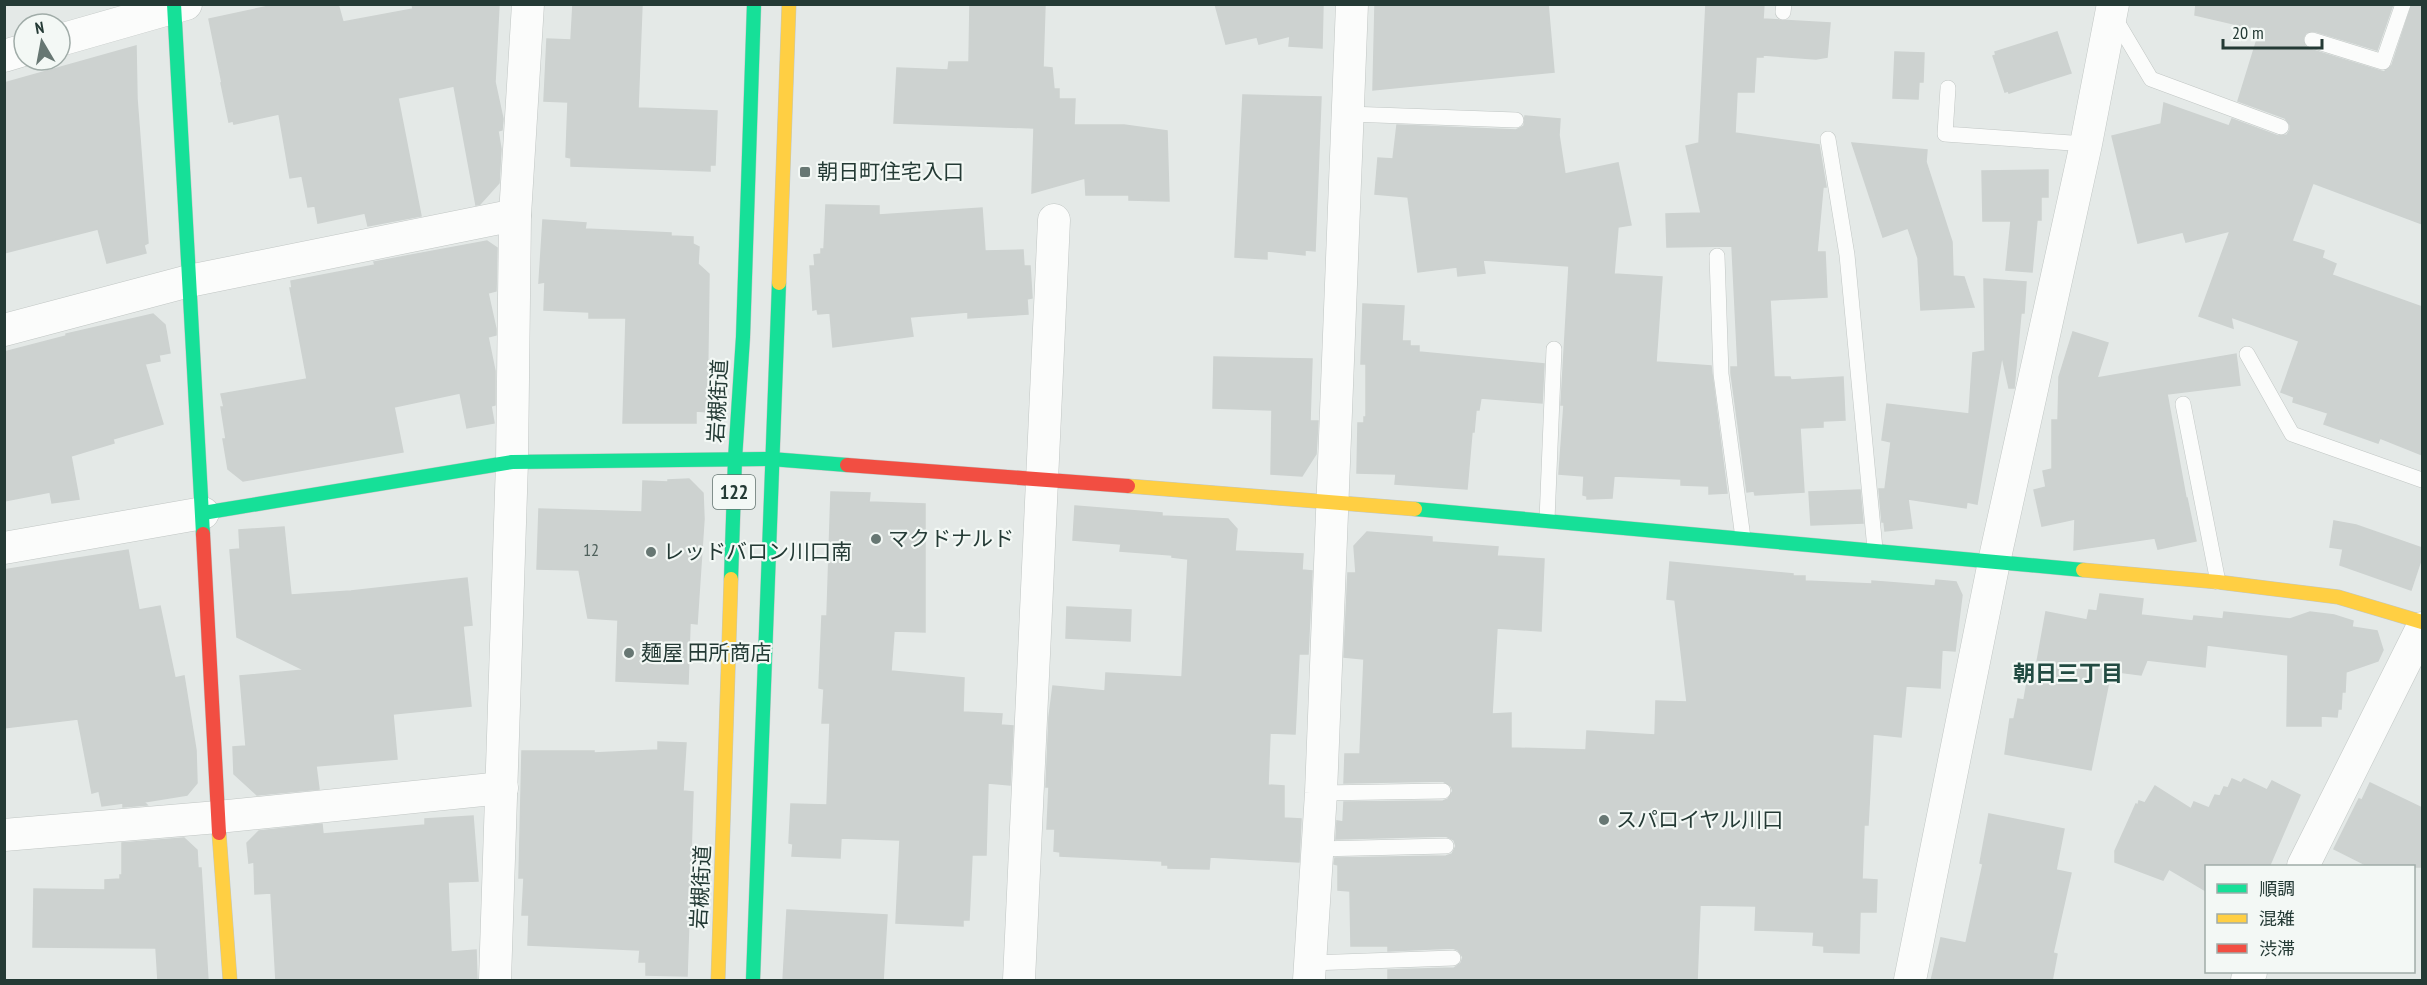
<svg xmlns="http://www.w3.org/2000/svg" width="2427" height="985" viewBox="0 0 2427 985" font-family="'PT Sans Narrow','Noto Sans JP',sans-serif">
	<style>
		.building { fill: #cdd2d0; stroke: #cdd2d0; stroke-width: 1.5 }
		.lines { fill: none; stroke-linecap: round; stroke-linejoin: round }
		.lane-casing { stroke: #c1c6c4; stroke-width: 16 }
		.street-casing { stroke: #c1c6c4; stroke-width: 33 }
		.fast-casing { stroke: #c0c7c4; stroke-width: 15 }
		.slow-casing { stroke: #c0c7c4; stroke-width: 15 }
		.jam-casing { stroke: #c0c7c4; stroke-width: 15 }
		.lane { stroke: #fbfcfb; stroke-width: 15 }
		.street { stroke: #fbfcfb; stroke-width: 32 }
		.fast { stroke: #16e098; stroke-width: 14 }
		.slow { stroke: #ffcf43; stroke-width: 14 }
		.jam { stroke: #f24e42; stroke-width: 14 }
		.poi-dot { fill: #677773; stroke: #f3f8f5; stroke-width: 2 }
		.labels { text-anchor: middle; stroke-width: 4.5; stroke-linejoin: round; paint-order: stroke }
		.number-label { font-size: 18px; fill: #4f615c }
		.shield { fill: #f3f8f5; stroke: #62736f; stroke-width: 1.5 }
		.shield-label { font-size: 20px; font-weight: bold; fill: #243a35 }
		.poi-label { font-size: 21px; fill: #243a35; stroke: #f3f8f5; text-anchor: start }
		.street-label { font-size: 21px; fill: #243a35; stroke: #f3f8f5 }
		.neighbourhood-label { font-size: 22px; font-weight: bold; fill: #224b42; stroke: #f3f8f5 }
	</style>
	<rect width="100%" height="100%" fill="#e4e9e7"/>
	<g class="building">
		<polygon points="279,4 338,4 343,22 413,9 412,4 499,4 495,82 503,119 502,130 498,131 501,149 499,183 480,204 476,205 454,86 398,98 421,216 368,226 365,213 318,223 315,206 308,207 302,176 290,178 279,114 234,124 233,121 229,122 221,83 222,83 209,19"/>
		<polygon points="573,4 642,4 638,108 717,111 715,165 710,165 710,171 571,166 571,158 566,157 568,102 544,101 547,39 571,40"/>
		<polygon points="970,4 1045,4 1043,67 1052,68 1054,89 1059,89 1059,99 1075,99 1074,125 1124,125 1167,131 1169,201 1129,200 1129,195 1086,195 1085,178 1032,193 1034,128 894,123 897,68 948,70 949,62 969,62"/>
		<polygon points="1215,4 1323,4 1322,48 1289,46 1290,36 1259,44 1257,37 1226,44"/>
		<polygon points="1394,4 1548,4 1554,72 1373,90 1375,6"/>
		<polygon points="1706,4 1764,4 1763,19 1830,23 1827,57 1816,59 1763,55 1763,57 1756,57 1754,92 1737,92 1735,133 1819,145 1826,187 1823,187 1817,252 1825,252 1827,297 1770,300 1774,377 1790,377 1791,380 1843,377 1845,420 1823,421 1823,427 1800,428 1804,492 1755,495 1754,491 1747,492 1731,373 1731,367 1738,367 1732,246 1667,247 1666,214 1701,213 1686,146 1699,143"/>
		<polygon points="2196,4 2393,4 2377,50 2314,31 2306,33 2303,38 2305,46 2309,49 2384,72 2392,65 2412,4 2422,4 2422,224 2313,183 2292,241 2324,251 2322,258 2336,264 2332,275 2422,307 2422,455 2380,438 2378,443 2324,424 2328,413 2293,402 2294,397 2281,392 2299,341 2231,317 2233,328 2199,316 2230,231 2186,242 2183,232 2138,243 2112,136 2161,124 2164,103 2229,126 2232,119 2278,136 2287,135 2290,130 2290,125 2285,118 2238,101 2260,30 2195,15"/>
		<polygon points="2057,32 2071,73 2009,93 2008,91 2005,92 1993,56 1996,55 1995,52"/>
		<polygon points="136,46 137,99 148,243 144,245 146,253 107,263 98,229 4,253 4,83"/>
		<polygon points="1895,52 1924,53 1923,82 1919,82 1918,99 1893,98"/>
		<polygon points="1243,95 1321,97 1315,251 1305,250 1305,255 1267,251 1267,259 1235,257"/>
		<polygon points="1525,116 1560,119 1559,135 1565,174 1618,163 1631,225 1618,227 1614,274 1662,277 1656,362 1711,366 1727,493 1709,494 1709,486 1681,485 1681,479 1614,476 1612,498 1587,499 1587,496 1583,495 1584,476 1559,474 1564,405 1561,405 1569,266 1483,260 1485,273 1458,276 1457,267 1418,272 1408,197 1375,194 1378,158 1393,159 1397,125 1516,130 1524,126"/>
		<polygon points="1852,143 1927,150 1926,162 1952,242 1953,276 1964,277 1974,307 1921,310 1918,258 1908,228 1883,237"/>
		<polygon points="2048,170 2048,197 2041,197 2041,220 2037,220 2032,272 2006,270 2011,221 1983,221 1982,171"/>
		<polygon points="826,205 879,206 879,215 982,208 985,251 1023,250 1024,266 1030,266 1032,298 1027,299 1028,314 968,318 968,312 910,317 913,336 833,347 830,313 818,314 817,309 813,310 810,266 815,266 814,255 821,254 821,249 824,249"/>
		<polygon points="543,220 586,223 585,229 671,233 671,236 693,237 693,244 699,247 698,264 709,274 707,412 696,411 696,423 623,423 626,318 589,318 589,312 544,310 545,282 539,283"/>
		<polygon points="487,241 497,248 496,291 488,293 496,329 496,335 488,337 495,371 495,405 491,406 494,423 467,428 460,393 394,407 403,452 243,481 228,469 223,439 226,439 221,407 224,407 221,394 307,379 290,288 292,288 291,281 375,265 374,262"/>
		<polygon points="1984,279 2026,282 2024,313 2021,313 2014,388 2009,388 2002,356 1977,504 1967,502 1966,508 1908,499 1912,528 1885,531 1884,522 1882,522 1879,489 1885,489 1891,442 1882,440 1887,404 1969,414 1973,353 1985,351"/>
		<polygon points="1363,304 1404,306 1402,341 1410,341 1410,346 1419,346 1419,352 1544,364 1542,403 1481,398 1479,410 1476,410 1474,432 1472,432 1467,489 1395,484 1396,474 1357,473 1358,423 1364,423 1364,417 1366,417 1366,364 1361,364"/>
		<polygon points="153,314 165,325 170,353 159,355 160,361 145,364 163,424 113,439 114,443 71,456 79,499 52,503 50,492 4,501 4,352 66,336 66,334"/>
		<polygon points="2073,332 2108,343 2097,378 2236,354 2240,385 2167,394 2186,498 2187,498 2196,541 2158,549 2155,538 2074,550 2075,519 2042,526 2034,490 2046,487 2043,471 2052,469 2052,420 2058,420 2059,377"/>
		<polygon points="1214,357 1312,359 1310,421 1318,421 1316,454 1302,476 1271,474 1272,410 1213,408"/>
		<polygon points="689,479 703,493 704,519 697,624 690,623 688,684 616,681 618,620 588,618 579,570 537,569 539,509 642,512 643,481 668,482 668,480"/>
		<polygon points="1860,490 1863,523 1811,525 1809,492"/>
		<polygon points="831,492 870,493 869,502 925,504 925,632 894,631 891,671 964,678 963,712 1002,714 1001,725 1013,726 1010,785 988,783 986,855 972,855 969,920 963,920 963,926 896,923 900,840 841,838 840,858 792,856 793,844 789,843 791,804 827,805 830,723 822,723 824,689 819,688 822,616 827,616"/>
		<polygon points="1075,506 1162,513 1162,516 1228,519 1237,529 1235,551 1303,554 1302,570 1312,571 1308,654 1299,654 1295,734 1270,733 1268,785 1284,786 1284,818 1301,819 1299,862 1210,857 1209,869 1168,868 1168,865 1162,865 1162,861 1060,856 1060,852 1054,851 1055,829 1047,829 1049,787 1046,787 1049,717 1053,686 1105,691 1106,673 1182,677 1188,559 1172,557 1172,555 1120,551 1121,544 1073,540"/>
		<polygon points="2334,521 2356,525 2422,548 2422,557 2411,590 2340,565 2343,549 2330,547"/>
		<polygon points="284,527 291,595 351,591 467,578 472,625 463,626 471,706 393,714 397,759 316,766 319,789 257,795 234,774 233,747 246,746 240,676 304,670 237,637 230,550 240,549 239,530"/>
		<polygon points="1367,532 1432,537 1432,542 1498,547 1497,556 1544,559 1541,631 1497,628 1492,714 1511,713 1511,748 1586,750 1587,731 1655,735 1656,701 1687,702 1675,600 1667,599 1670,562 1793,574 1793,576 1805,576 1805,581 1872,584 1872,581 1935,586 1936,580 1956,582 1962,595 1955,651 1942,650 1940,688 1906,686 1901,737 1873,734 1868,825 1864,825 1862,879 1877,880 1876,912 1860,912 1859,953 1824,952 1824,946 1813,945 1814,932 1755,930 1756,906 1700,905 1697,981 1388,981 1388,970 1454,968 1461,963 1463,957 1458,950 1453,948 1388,951 1388,946 1351,946 1350,891 1338,890 1338,865 1334,864 1335,858 1446,856 1452,854 1456,846 1454,840 1446,836 1336,839 1337,821 1343,822 1344,802 1443,801 1448,799 1453,791 1451,786 1443,781 1344,783 1345,754 1360,754 1364,659 1344,657 1348,573 1356,573 1354,546"/>
		<polygon points="128,550 139,610 160,606 175,678 184,676 196,750 197,783 187,795 144,802 147,805 123,807 123,803 102,806 99,791 92,793 78,719 4,728 4,570"/>
		<polygon points="2100,594 2143,599 2141,615 2193,621 2194,616 2223,619 2224,612 2290,619 2310,612 2334,615 2353,621 2352,627 2377,631 2383,650 2378,661 2346,672 2345,692 2342,692 2341,709 2338,709 2337,717 2321,716 2321,726 2287,726 2288,655 2207,645 2205,667 2147,660 2141,675 2111,671 2091,770 2005,754 2010,719 2014,719 2018,699 2024,700 2029,671 2035,673 2046,612 2087,620 2089,610 2097,611"/>
		<polygon points="1067,607 1131,610 1130,641 1066,638"/>
		<polygon points="658,742 686,743 683,791 693,792 687,976 646,975 646,962 639,962 640,950 528,945 529,915 522,915 524,878 519,878 522,751 594,751 594,753 658,750"/>
		<polygon points="2232,779 2241,783 2244,779 2267,790 2272,781 2300,795 2269,867 2206,867 2206,891 2169,869 2163,880 2115,862 2115,851 2136,804 2138,805 2139,801 2145,803 2155,786 2191,809 2194,802 2209,808 2215,795 2220,796 2224,787 2228,788"/>
		<polygon points="2370,783 2422,808 2422,867 2370,867 2334,849 2359,799 2362,800"/>
		<polygon points="1989,814 2064,829 2056,870 2071,873 2053,953 2057,954 2052,981 1931,981 1941,938 1966,943 1983,864 1980,863"/>
		<polygon points="473,816 478,881 448,882 451,952 476,950 477,981 276,981 271,893 255,894 254,862 249,863 247,843 259,831 322,824 323,834 425,825 425,819"/>
		<polygon points="184,838 197,850 198,868 201,868 208,981 158,981 156,948 33,947 34,889 105,890 105,880 120,879 120,875 122,875 122,843"/>
		<polygon points="787,910 887,915 883,981 783,981"/>
	</g>
	<g class="lines">
		<g class="lane-casing">
			<g id="lane">
				<polyline points="1783,12 1784,4"/>
				<polyline points="2113,15 2151,79 2281,127"/>
				<polyline points="2312,40 2383,62 2403,4"/>
				<polyline points="1948,88 1945,134 2086,144"/>
				<polyline points="1348,114 1516,120"/>
				<polyline points="1828,139 1847,255 1875,549"/>
				<polyline points="1717,256 1721,374 1743,538"/>
				<polyline points="2247,354 2292,434 2422,480"/>
				<polyline points="2183,404 2218,582"/>
				<polyline points="1547,520 1554,349"/>
				<polyline points="1321,793 1443,791"/>
				<polyline points="1317,849 1446,846"/>
				<polyline points="1310,963 1453,958"/>
			</g>
		</g>
		<g class="street-casing">
			<g id="street">
				<polyline points="60,40 186,4"/>
				<polyline points="4,56 24,50"/>
				<polyline points="4,330 189,281 515,215"/>
				<polyline points="4,548 203,513"/>
				<polyline points="4,835 218,817 502,788"/>
				<polyline points="2303,866 2422,628"/>
				<polyline points="495,980 512,462 515,215 528,4"/>
				<polyline points="1019,980 1054,220"/>
				<polyline points="1309,980 1321,793 1352,4"/>
				<polyline points="1910,980 1994,562 2086,144 2113,4"/>
				<polyline points="2247,980 2251,972"/>
			</g>
		</g>
		<g class="fast-casing">
			<g id="fast">
				<polyline points="174,4 203,534"/>
				<polyline points="1415,509 2083,570"/>
				<polyline points="203,513 512,462 771,459 847,465"/>
				<polyline points="731,579 735,459 743,337 754,4"/>
				<polyline points="753,980 779,283"/>
			</g>
		</g>
		<g class="slow-casing">
			<g id="slow">
				<polyline points="779,283 789,4"/>
				<polyline points="1128,486 1415,509"/>
				<polyline points="2083,570 2218,582 2338,597 2422,622"/>
				<polyline points="219,833 230,980"/>
				<polyline points="718,980 731,579"/>
			</g>
		</g>
		<g class="jam-casing">
			<g id="jam">
				<polyline points="847,465 1128,486"/>
				<polyline points="203,534 219,833"/>
			</g>
		</g>
		<use href="#lane" class="lane"/>
		<use href="#street" class="street"/>
		<use href="#fast" class="fast"/>
		<use href="#slow" class="slow"/>
		<use href="#jam" class="jam"/>
	</g>
	<g class="poi-dot">
		<rect x="799" y="166" width="12" height="12" rx="3"/>
		<circle cx="876" cy="539" r="6"/>
		<circle cx="651" cy="552" r="6"/>
		<circle cx="629" cy="653" r="6"/>
		<circle cx="1604" cy="820" r="6"/>
	</g>
	<g class="labels">
		<g class="number-label">
			<text x="591" y="556">12</text>
		</g>
		<rect class="shield" x="713" y="475" width="42" height="34" rx="4.5"/>
		<g class="shield-label">
			<text x="734" y="499">122</text>
		</g>
		<g class="poi-label">
			<text x="817" y="179">朝日町住宅入口</text>
			<text x="888" y="546">マクドナルド</text>
			<text x="663" y="559">レッドバロン川口南</text>
			<text x="641" y="660">麺屋 田所商店</text>
			<text x="1616" y="827">スパロイヤル川口</text>
		</g>
		<g class="street-label">
			<text transform="translate(718 401) rotate(-87)" y="7">岩槻街道</text>
			<text transform="translate(701 887) rotate(-87)" y="7">岩槻街道</text>
		</g>
		<g class="neighbourhood-label">
			<text x="2068" y="681">朝日三丁目</text>
		</g>
	</g>
	<rect width="2427" height="985" fill="none" stroke="#243a35" stroke-width="12"/>
	<rect x="2205" y="865" width="210" height="108" fill="#f3f8f5" stroke="#a0aca8" stroke-width="1.5"/>
	<rect x="2217" y="884" width="30" height="9" fill="#16e098" stroke="#a0aca8" stroke-width="1.5"/>
	<text x="2259" y="895" font-size="18" fill="#243a35">順調</text>
	<rect x="2217" y="914" width="30" height="9" fill="#ffcf43" stroke="#a0aca8" stroke-width="1.5"/>
	<text x="2259" y="925" font-size="18" fill="#243a35">混雑</text>
	<rect x="2217" y="944" width="30" height="9" fill="#f24e42" stroke="#a0aca8" stroke-width="1.5"/>
	<text x="2259" y="955" font-size="18" fill="#243a35">渋滞</text>
	<g transform="translate(42 42) rotate(350)"><circle r="28" fill="#f3f8f5" stroke="#a0aca8" stroke-width="1.5"/>
	<path d="M0-4.5L10 22L0 15L-10 22Z" fill="#677773"/>
	<text y="-9" font-size="16" font-weight="bold" text-anchor="middle" fill="#243a35">N</text>
	</g>
	<path d="M2223 39v9h99v-9" fill="none" stroke="#243a35" stroke-width="3"/>
	<text x="2232" y="39" font-size="18" fill="#243a35" stroke="#f3f8f5" stroke-width="4.5" paint-order="stroke">20 m</text>
</svg>
